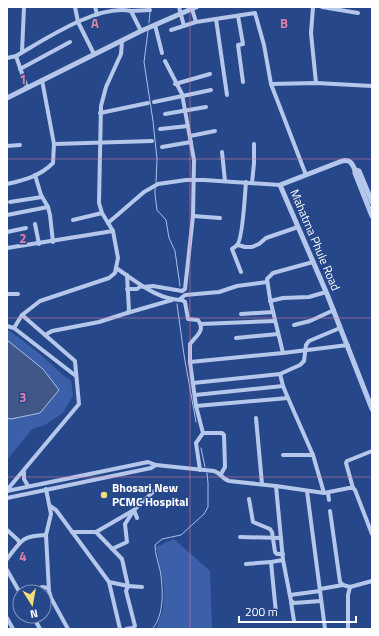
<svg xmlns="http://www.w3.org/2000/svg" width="379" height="636" viewBox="0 0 379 636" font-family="'Titillium Web',sans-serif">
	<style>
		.green { fill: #3b5fa8 }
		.water { fill: #405788; stroke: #a9c0ea }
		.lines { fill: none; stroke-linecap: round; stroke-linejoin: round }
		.stream { stroke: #a9c0ea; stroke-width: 1 }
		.minor { stroke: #b5c7ea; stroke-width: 4 }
		.tertiary { stroke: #b5c7ea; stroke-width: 5 }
		.grid { fill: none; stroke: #dd80a5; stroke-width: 1; stroke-opacity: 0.55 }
		.poi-dot { fill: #f3de7a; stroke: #27478b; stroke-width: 1.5 }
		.labels { text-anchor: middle; stroke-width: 3; stroke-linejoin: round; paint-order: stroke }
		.street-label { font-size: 12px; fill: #fff; stroke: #27478b }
		.poi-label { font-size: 12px; font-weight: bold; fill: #fff; stroke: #27478b; text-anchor: start }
		.grid-label { font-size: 13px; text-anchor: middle; font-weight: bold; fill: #dd80a5; stroke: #27478b; stroke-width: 3; stroke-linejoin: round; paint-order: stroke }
	</style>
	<rect width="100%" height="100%" fill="#27478b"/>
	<g class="green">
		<polygon points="7,330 10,331 40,354 64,376 71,380 73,396 63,413 45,425 32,429 7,460"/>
		<polygon points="174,539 210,571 212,629 156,629 163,610 164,587 156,547"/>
	</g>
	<polygon class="water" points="7,340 43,369 59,390 40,413 11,419 7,418"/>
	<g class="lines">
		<g class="stream">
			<polyline points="149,23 150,12"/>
			<polyline points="148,31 144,62 153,121 157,159 156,183"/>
			<polyline points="155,188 155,194 157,210 166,220 169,238 175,251 180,286"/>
			<polyline points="177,304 184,355 196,422"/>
			<polyline points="201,448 205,467"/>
			<path d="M 152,629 C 165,616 163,586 160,570 C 158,561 155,554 155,545 L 162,539 L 181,535 L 204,514 L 208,507 L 208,483 L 207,473"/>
		</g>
		<g class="minor">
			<polyline points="75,7 78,22 94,54"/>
			<polyline points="95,7 97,14"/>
			<polyline points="179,7 184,26"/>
			<polyline points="313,7 311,33 316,83"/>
			<polyline points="322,7 358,13"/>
			<polyline points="192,9 196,22 255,13 264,45 271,84 316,83 372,86"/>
			<polyline points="131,11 150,10"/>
			<polyline points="238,16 243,44 238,45 243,82"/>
			<polyline points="216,19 227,95"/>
			<polyline points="155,25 162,53"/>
			<polyline points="171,30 196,22"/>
			<polyline points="22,52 24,7"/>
			<polyline points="16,56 27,88"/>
			<path d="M 7,58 L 16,56 C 44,40 99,3 131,11 L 141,31"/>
			<polyline points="20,69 70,42"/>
			<polyline points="175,84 210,74"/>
			<polyline points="271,84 306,175"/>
			<polyline points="154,102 211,90"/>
			<polyline points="100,113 148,103"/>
			<polyline points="165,114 206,107"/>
			<polyline points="160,129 188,126"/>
			<polyline points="190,136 215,131"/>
			<polyline points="54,144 152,141"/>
			<polyline points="7,146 20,145"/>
			<polyline points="162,147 191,142"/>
			<polyline points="222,152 225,181"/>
			<polyline points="35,175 41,195 48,207 50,215 53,242"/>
			<polyline points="252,183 254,163 254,144"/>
			<path d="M 7,184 C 25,180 40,176 53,163 L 54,144 L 42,80"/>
			<polyline points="10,202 42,197"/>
			<polyline points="7,215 48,207"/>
			<polyline points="193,216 220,218"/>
			<polyline points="73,220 102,213"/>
			<polyline points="108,223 144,192 158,184 186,180 204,180 280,185"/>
			<polyline points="35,224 39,244"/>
			<polyline points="7,232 26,228"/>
			<polyline points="238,245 245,247 252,247 259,244 266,238 298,227"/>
			<polyline points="7,248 113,231"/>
			<polyline points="313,262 273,273 267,279 270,299 283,353 348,345"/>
			<path d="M 116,268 C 136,281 157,300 182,300 L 185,302 L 188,319 L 198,320 C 206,330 196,336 190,344 L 190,362 L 283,353"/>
			<path d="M 241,272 L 232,249 C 234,247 236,247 237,245 C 243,240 245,192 246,182"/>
			<polyline points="143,287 153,286 182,291 185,289 193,216 194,160 182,94 165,61"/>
			<polyline points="127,289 137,289 141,286"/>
			<polyline points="7,294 18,294"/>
			<polyline points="179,300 185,295 219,292 237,286 267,282"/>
			<polyline points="270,301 283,298 309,297 326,292"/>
			<polyline points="127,313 172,300"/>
			<polyline points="241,314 273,312"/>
			<polyline points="201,324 275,321"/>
			<polyline points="294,325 310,321 334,310"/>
			<polyline points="7,326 14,328 76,376"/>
			<polyline points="14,328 22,315 40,301 109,278 115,273 118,258 113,231 102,213 99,203 101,106 106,87 121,54 122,41"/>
			<polyline points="45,335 52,331 99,322 127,313 129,311 127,275"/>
			<polyline points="236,338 278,334"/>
			<polyline points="190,362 196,406 203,433 196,443 200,470"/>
			<polyline points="193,383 280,374 300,365 304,361 306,345 309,341 340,328"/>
			<polyline points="195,395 283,386 280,374"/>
			<polyline points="288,398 313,455 324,493"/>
			<polyline points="196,406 288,398 283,386"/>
			<polyline points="256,418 262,484"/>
			<polyline points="203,433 222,433 224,435 225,467 221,474"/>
			<polyline points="372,451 347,461 346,463 353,488 355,490 372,534"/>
			<polyline points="283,455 313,455"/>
			<polyline points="24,472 24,479 28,486"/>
			<polyline points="276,486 283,560 291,601 294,603 321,601"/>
			<polyline points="46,489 51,514 46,535"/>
			<polyline points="7,490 79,404 75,361 22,315"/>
			<path d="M 7,491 L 148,462 L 156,465 L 214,471 C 221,473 222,479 229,481 L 276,486 L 324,493 L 349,488 L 353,488"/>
			<polyline points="307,491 325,629"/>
			<polyline points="328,493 329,500"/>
			<polyline points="7,498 151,468 156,465"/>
			<polyline points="249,499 253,522 270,529 272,532 275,552 277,554 283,554"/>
			<polyline points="50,506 56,510 109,582 120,629"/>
			<polyline points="330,511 340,582 343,585 350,587 348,595 348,629"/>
			<polyline points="7,530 18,540 19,542"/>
			<polyline points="72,532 96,532 122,559 128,586 109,582"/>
			<polyline points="96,532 134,510 154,491"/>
			<polyline points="240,537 281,538"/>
			<polyline points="112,549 127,542 125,524 134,510 137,518"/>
			<path d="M 7,559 C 22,540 21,536 46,535 L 49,591 L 51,598 L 68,629"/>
			<polyline points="246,564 271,562"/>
			<polyline points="7,570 20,593"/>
			<polyline points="350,587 372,581"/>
			<polyline points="320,589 343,585"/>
			<polyline points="31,592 42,587 48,588"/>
			<polyline points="290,595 320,591"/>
			<polyline points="291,602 294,621"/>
			<polyline points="276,613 271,562 283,560"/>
			<polyline points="33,616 40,629"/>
			<polyline points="7,618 13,629"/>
			<polyline points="126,629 133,628 135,626 126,591 128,586 142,587"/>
		</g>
		<g class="tertiary">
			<polyline points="7,98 141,31 196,7"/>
			<polyline points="355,170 359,171 372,202"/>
			<path d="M 372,216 L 355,173 L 355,170 C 352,163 350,159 342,161 L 280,185 L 327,294 L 372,409"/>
		</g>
	</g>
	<path class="grid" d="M 190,7 L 190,629M 7,159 L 372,159M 7,318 L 372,318M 7,477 L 372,477"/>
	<circle class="poi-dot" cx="104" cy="495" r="4"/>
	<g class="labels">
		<g class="street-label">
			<text transform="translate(315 240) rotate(67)" y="4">Mahatma Phule Road</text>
		</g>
		<g class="poi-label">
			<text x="112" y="492">Bhosari New<tspan x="112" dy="14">PCMC Hospital</tspan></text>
		</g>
	</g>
	<g class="grid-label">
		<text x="95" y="28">A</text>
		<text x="284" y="28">B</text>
		<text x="23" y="84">1</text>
		<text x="23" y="243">2</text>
		<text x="23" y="402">3</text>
		<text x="23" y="561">4</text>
	</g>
	<rect width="379" height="636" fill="none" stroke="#ffffff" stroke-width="16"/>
	<g transform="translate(32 604) rotate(169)"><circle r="19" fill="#27478b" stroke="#7d91b9"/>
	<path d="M0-3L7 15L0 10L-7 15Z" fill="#f3de7a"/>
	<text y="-6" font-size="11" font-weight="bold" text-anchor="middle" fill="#ffffff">N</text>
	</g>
	<path d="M239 616v6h117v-6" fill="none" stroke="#ffffff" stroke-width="2"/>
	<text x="245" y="616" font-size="12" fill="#ffffff" stroke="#27478b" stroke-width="3" paint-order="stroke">200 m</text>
</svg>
